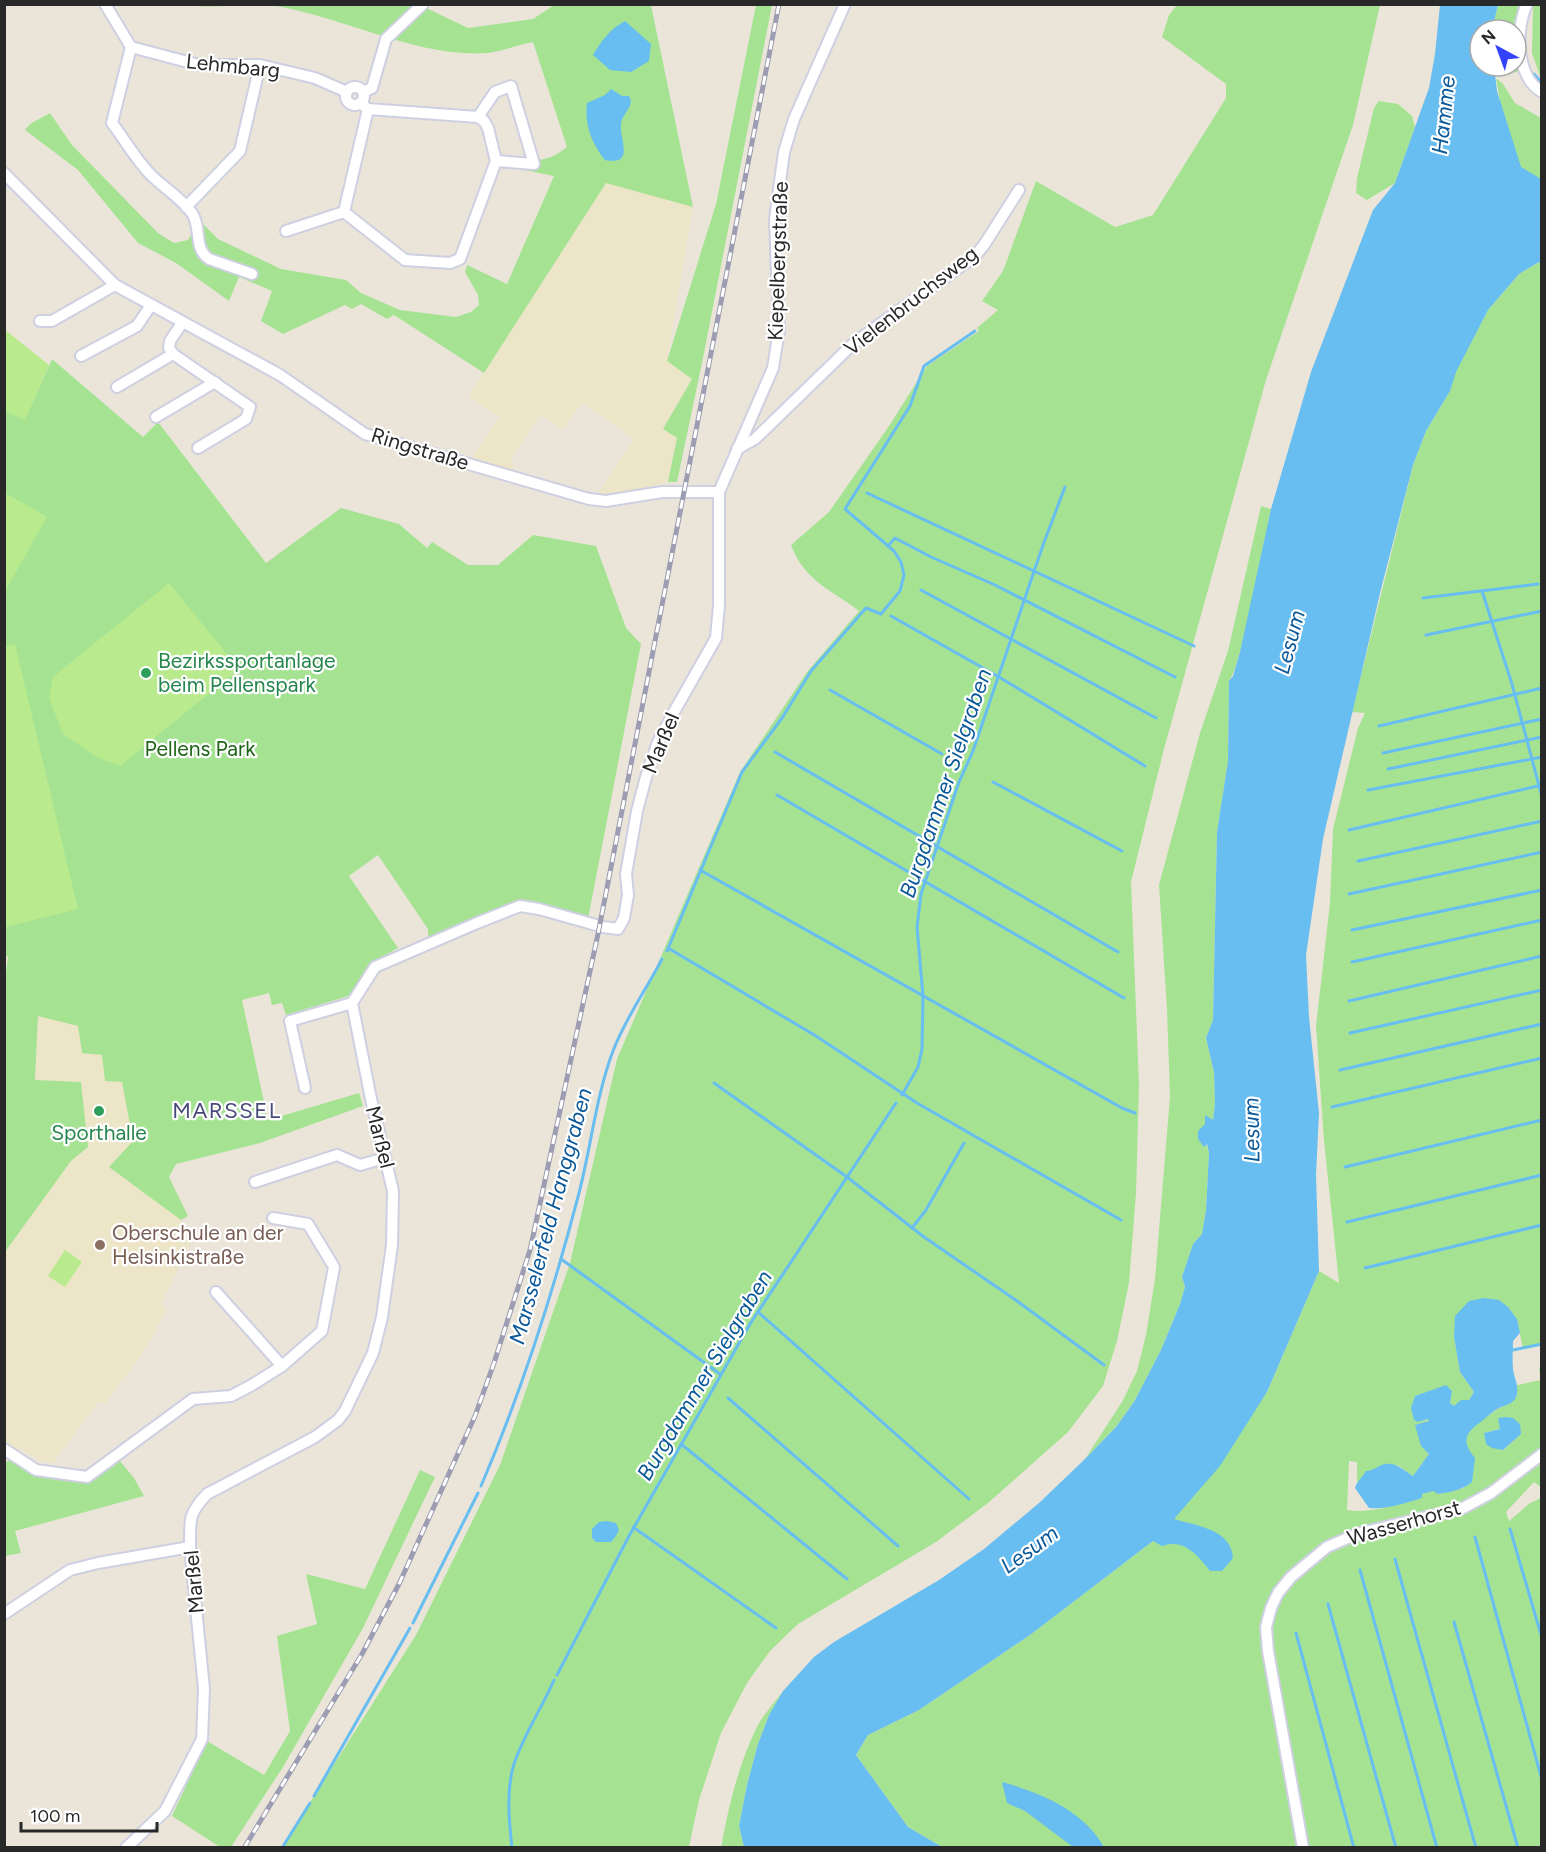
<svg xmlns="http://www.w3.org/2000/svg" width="1546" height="1852" viewBox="0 0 1546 1852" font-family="Figtree,sans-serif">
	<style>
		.education { fill: #ede5c7 }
		.green { fill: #a5e393; fill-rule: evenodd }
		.pitch { fill: #b9eb8e }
		.water { fill: #68bdf1 }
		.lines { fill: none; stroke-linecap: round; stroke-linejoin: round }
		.stream { stroke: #68bdf1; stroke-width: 3 }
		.minor-casing { stroke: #ced0e2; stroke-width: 14 }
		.minor { stroke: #fff; stroke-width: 10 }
		.rail-casing { stroke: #9c9cb3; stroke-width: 5 }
		.rail { stroke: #fff; stroke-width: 3; stroke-dasharray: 9; stroke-linecap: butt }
		.leisure-dot { fill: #2e9e5b; stroke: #fff; stroke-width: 2 }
		.education-dot { fill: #8d6e63; stroke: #fff; stroke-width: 2 }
		.labels { text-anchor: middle; stroke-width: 4.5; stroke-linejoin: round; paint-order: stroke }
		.street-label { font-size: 21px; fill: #282828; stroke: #fff }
		.leisure-label { font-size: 21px; fill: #27864d; stroke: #fff; text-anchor: start }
		.park-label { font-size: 21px; fill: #1f6518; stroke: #fff }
		.education-label { font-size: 21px; fill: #785e54; stroke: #fff; text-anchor: start }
		.water-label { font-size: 22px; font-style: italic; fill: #0a5899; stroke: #fff }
		.neighbourhood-label { font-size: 22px; letter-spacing: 1.5px; fill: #484b79; stroke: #fff }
	</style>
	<rect width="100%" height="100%" fill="#ebe5d9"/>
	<g class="education">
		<polygon points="607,182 693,207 667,361 692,379 663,428 677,438 668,482 617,494 601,495 597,495 634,439 582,403 563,430 540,414 512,457 513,471 472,458 499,417 468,397"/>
		<polygon points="38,1015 78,1026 122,1082 133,1141 109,1167 181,1220 193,1239 161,1303 166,1309 149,1344 105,1404 99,1401 53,1463 39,1460 22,1449 15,1449 5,1441 5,1252 71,1161 88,1147 35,1081"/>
	</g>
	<g class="green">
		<path d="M 191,5 L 420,5 L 468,28 L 533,19 L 554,5 L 651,5 L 693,207 L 606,183 L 484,373 L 394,315 L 387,319 L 361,304 L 352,309 L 345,305 L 283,334 L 261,321 L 272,291 L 239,277 L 229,301 L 176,263 L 138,243 L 78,170 L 25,130 L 30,124 L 50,113 L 72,145 L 158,233 L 174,243 L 188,240 L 192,233 L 195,216 L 218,239 L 281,269 L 346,280 L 361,293 L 400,310 L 456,317 L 471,312 L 479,305 L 478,295 L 465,272 L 467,265 L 507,284 L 554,176 L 524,170 L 527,160 C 544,161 553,158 567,147 L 533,42 C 518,45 503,51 488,53 C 414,58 341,15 269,5 C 243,1 217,10 191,5 Z"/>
		<polygon points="756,5 772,5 703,358 677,482 668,482 677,438 663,429 692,379 667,361 716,204"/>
		<path d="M 1177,5 L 1380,5 L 1353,125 L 1266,380 L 1164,749 L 1131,882 L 1139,1085 L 1136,1193 L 1129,1283 L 1117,1341 L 1103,1386 L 1068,1432 L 988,1503 L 936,1542 L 798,1624 L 770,1651 L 747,1683 L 721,1733 L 699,1800 L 689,1847 L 281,1848 L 416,1635 L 500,1465 L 570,1263 L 617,1059 L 740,772 L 807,672 L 859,611 C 831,589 805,582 791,545 L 829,512 L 887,429 L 927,366 L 979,331 L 977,328 L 998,310 L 982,301 L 1003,271 L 1036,181 L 1115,227 L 1153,215 L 1226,98 L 1226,84 L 1162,37 L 1169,15 Z"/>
		<polygon points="1498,5 1523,5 1522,71 1495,76 1494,66 1516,66 1516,30 1492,30"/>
		<polygon points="1533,5 1541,5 1541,79 1532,53"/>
		<polygon points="1496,78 1503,84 1515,103 1541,118 1541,216 1510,160"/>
		<polygon points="1379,101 1398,104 1412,116 1415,127 1395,183 1367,200 1356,193 1357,178 1374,108"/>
		<path d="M 1539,262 L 1542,265 L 1541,1344 L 1523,1349 L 1517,1319 L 1454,1337 L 1460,1372 L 1474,1392 L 1469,1400 L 1454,1406 L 1450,1403 L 1446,1386 L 1415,1396 L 1418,1422 L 1428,1419 L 1429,1421 L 1416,1425 L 1429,1454 L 1413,1476 L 1399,1466 L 1385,1464 L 1357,1482 L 1357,1462 L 1349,1461 L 1347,1510 C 1372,1514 1397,1504 1422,1498 L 1422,1494 L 1433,1490 L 1439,1494 L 1464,1488 L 1467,1449 L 1466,1437 L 1471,1429 L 1479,1422 L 1499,1408 L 1509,1404 L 1516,1397 L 1517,1385 L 1541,1380 L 1539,1368 L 1541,1367 L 1541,1487 L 1534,1482 L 1506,1512 L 1509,1521 L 1530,1503 L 1541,1498 L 1541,1847 L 942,1847 L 908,1827 L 856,1755 L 868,1735 L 919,1710 L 1030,1635 L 1153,1541 L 1267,1392 L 1319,1271 L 1339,1283 L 1324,1141 L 1316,1026 L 1330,903 L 1333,829 L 1358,728 L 1365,713 L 1352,712 L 1413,465 L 1426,431 L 1450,391 L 1455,372 L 1488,310 L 1519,274 ZM 1500,1429 L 1521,1434 L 1503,1450 L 1484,1433 Z"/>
		<polygon points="52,359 143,437 158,422 266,563 341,508 399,524 427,548 432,542 468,565 498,565 533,535 596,546 626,628 641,644 588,919 519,903 471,919 428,940 428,929 378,855 349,876 398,948 376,960 355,994 286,1015 282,1003 272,1005 269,993 242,1000 268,1120 359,1093 363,1106 260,1143 176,1164 169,1177 188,1216 181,1220 109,1167 133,1141 122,1082 105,1081 102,1055 82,1053 78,1026 38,1016 35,1080 81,1082 88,1147 71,1161 5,1252 4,987 8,957 5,955 5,411 25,419"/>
		<path d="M 1261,506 L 1271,509 C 1266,535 1241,669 1229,681 L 1228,761 L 1217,832 L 1213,1020 L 1206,1038 L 1214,1072 L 1215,1104 L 1213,1120 L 1206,1143 L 1209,1153 L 1206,1210 L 1202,1234 L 1193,1244 L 1182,1277 L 1185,1287 L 1180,1304 L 1161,1350 L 1134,1402 L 1116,1427 L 1085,1459 L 1122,1402 L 1137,1371 L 1146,1335 L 1155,1279 L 1170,1096 L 1167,1009 L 1159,885 L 1200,733 L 1228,651 Z"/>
		<polygon points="13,1459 36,1474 88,1484 119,1460 134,1478 144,1496 15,1531 21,1553 5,1556 4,1463"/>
		<polygon points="420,1470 435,1477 363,1628 283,1767 231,1847 220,1847 172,1816 207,1741 264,1775 290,1731 277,1636 317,1624 306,1574 365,1589"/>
		<path d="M 783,1691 L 769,1715 L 758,1744 L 747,1785 L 739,1826 L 744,1847 L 721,1848 C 728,1808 738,1766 756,1729 C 762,1716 774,1703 783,1691 Z"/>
	</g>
	<g class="pitch">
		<polygon points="4,329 49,365 25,420 5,411"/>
		<polygon points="5,493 47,517 5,591"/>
		<polygon points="169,583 239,669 120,766 97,757 63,734 49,698 53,677"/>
		<polygon points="15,644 78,909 5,927 4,647"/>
		<polygon points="65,1250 82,1262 65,1287 48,1276"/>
	</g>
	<g class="water">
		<path d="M 1440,5 L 1498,5 L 1492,30 L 1480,30 L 1480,66 L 1494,66 L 1497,91 L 1521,167 L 1541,179 L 1541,265 L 1539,262 L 1519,274 L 1488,310 L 1456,372 L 1450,391 L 1426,431 L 1413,465 L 1381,589 L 1323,839 L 1306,955 L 1309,1017 L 1319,1113 L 1316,1175 L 1319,1271 L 1267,1392 L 1220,1466 L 1174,1519 C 1197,1526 1231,1529 1233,1558 L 1222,1571 L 1210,1571 C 1198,1555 1183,1538 1162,1546 L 1153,1541 L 1030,1635 L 919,1710 L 868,1735 L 856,1755 L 908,1827 L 942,1847 L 744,1847 L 739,1826 L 747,1785 L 758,1744 L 769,1715 L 783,1691 L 814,1657 L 834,1642 L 939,1580 L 984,1549 L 1039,1503 L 1085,1459 L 1116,1427 L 1134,1402 L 1161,1350 L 1180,1304 L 1185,1287 L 1182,1277 L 1193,1244 L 1202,1234 L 1206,1210 L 1209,1153 L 1207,1144 L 1204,1147 L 1198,1139 L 1198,1131 L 1205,1124 L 1205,1115 L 1213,1120 L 1215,1104 L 1214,1072 L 1206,1038 L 1213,1020 L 1217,832 L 1228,761 L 1229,681 L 1233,676 L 1240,652 L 1271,509 L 1311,372 L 1373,210 L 1395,183 L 1429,88 L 1435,54 Z"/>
		<path d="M 625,21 L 651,44 L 649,61 L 631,72 L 610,70 L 593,55 C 602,40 610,29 625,21 Z"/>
		<path d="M 611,89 L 622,96 L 629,96 L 631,101 C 630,110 623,114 621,123 C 619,140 636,166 605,160 C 592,144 584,124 587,103 L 605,95 Z"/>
		<path d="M 1484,1298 L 1499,1300 L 1508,1307 L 1517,1319 L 1520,1333 L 1513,1341 C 1513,1350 1512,1360 1513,1369 C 1514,1378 1520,1388 1516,1397 C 1514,1403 1507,1405 1501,1407 C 1494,1410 1488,1416 1482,1421 C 1465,1433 1461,1441 1475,1458 L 1472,1482 C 1462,1490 1451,1492 1438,1494 L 1433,1491 L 1422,1494 L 1422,1498 C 1405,1503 1386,1510 1369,1508 L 1355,1488 C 1357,1481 1362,1478 1366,1471 C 1374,1471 1378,1465 1385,1464 C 1396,1462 1405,1471 1413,1476 L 1429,1454 L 1421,1446 L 1415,1425 L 1429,1421 L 1428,1419 L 1418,1422 L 1414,1420 L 1411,1408 L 1415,1396 L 1446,1385 L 1452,1391 L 1450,1403 L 1454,1406 L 1461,1400 L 1469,1400 L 1474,1392 L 1460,1372 L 1454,1337 L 1455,1316 L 1469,1301 Z"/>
		<polygon points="1506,1417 1513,1418 1520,1424 1521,1434 1503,1450 1492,1448 1486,1444 1484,1433 1500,1429 1498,1418"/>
		<polygon points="607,1521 616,1523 619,1530 616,1536 611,1542 596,1542 592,1538 592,1529 599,1522"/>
		<path d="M 1002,1782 C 1041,1793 1083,1810 1104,1847 L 1073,1847 L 1025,1811 L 1007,1803 Z"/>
	</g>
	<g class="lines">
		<g class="stream">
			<polyline points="1534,74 1542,83"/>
			<polyline points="867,493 1194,646"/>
			<polyline points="888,546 895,538 931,557 995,585 1175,677"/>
			<polyline points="921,590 1156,718"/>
			<polyline points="1482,591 1512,684 1542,797"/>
			<polyline points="1423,598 1538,584"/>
			<polyline points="891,616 999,677 1145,766"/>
			<polyline points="1426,635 1542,611"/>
			<polyline points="830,690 942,754"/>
			<polyline points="1379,726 1542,688"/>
			<polyline points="775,752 1118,952"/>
			<polyline points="1383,753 1542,719"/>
			<polyline points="1388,769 1542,737"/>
			<polyline points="993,782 1122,851"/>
			<polyline points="1368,790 1542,757"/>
			<polyline points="777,795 1124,998"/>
			<polyline points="1349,830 1542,785"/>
			<polyline points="1358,861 1542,821"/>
			<polyline points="700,870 1122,1108 1135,1113"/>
			<polyline points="1349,894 1542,852"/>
			<polyline points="1352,930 1542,890"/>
			<polyline points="668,948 816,1036 917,1103 1121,1220"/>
			<polyline points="667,951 742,772 782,718 811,671 866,608 881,614 900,591 904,575 901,562 894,551 845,509 910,406 924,366 975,331"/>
			<polyline points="1352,962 1542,920"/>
			<polyline points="1349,1001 1542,956"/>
			<polyline points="1350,1033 1542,990"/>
			<polyline points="1340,1070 1542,1024"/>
			<polyline points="714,1083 847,1177 924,1237 1017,1301 1104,1365"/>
			<polyline points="902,1095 918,1067 922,1049 923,996 917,927 921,894 959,782 973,751 1043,545 1065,487"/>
			<polyline points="1332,1107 1542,1058"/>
			<polyline points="1345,1167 1542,1120"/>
			<polyline points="1347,1222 1542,1175"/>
			<polyline points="912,1228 926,1210 964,1143"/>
			<polyline points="561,1259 720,1374"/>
			<polyline points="1365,1268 1542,1225"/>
			<polyline points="758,1312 969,1499"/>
			<polyline points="1513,1350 1542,1344"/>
			<polyline points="728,1398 898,1546"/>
			<polyline points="681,1444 847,1579"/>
			<path d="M 481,1486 C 522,1391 553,1293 579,1193 C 591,1147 596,1096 613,1051 C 625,1019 646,990 662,959"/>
			<polyline points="633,1527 776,1628"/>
			<polyline points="1510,1529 1542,1638"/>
			<polyline points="1475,1537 1542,1780"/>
			<polyline points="1395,1559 1476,1848"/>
			<polyline points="1360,1570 1437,1848"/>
			<polyline points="1328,1604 1396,1848"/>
			<polyline points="1454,1622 1518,1848"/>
			<polyline points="413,1623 478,1493"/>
			<polyline points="1296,1633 1354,1848"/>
			<polyline points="557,1675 629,1536 750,1324 896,1103"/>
			<polyline points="314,1796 410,1628"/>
			<polyline points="282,1848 310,1803"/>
			<path d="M 512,1848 C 509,1821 506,1789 514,1764 C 524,1734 542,1708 554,1680"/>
		</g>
		<g class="minor-casing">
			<g id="minor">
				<polyline points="105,4 131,47 199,65 260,65 315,78 347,92"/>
				<path d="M 1527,4 C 1515,29 1516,77 1542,92"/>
				<path d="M 131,47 L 112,123 C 125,140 136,160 151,175 C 164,188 181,198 192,213 C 202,228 193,248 209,259 L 252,274"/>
				<circle cx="355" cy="96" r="9"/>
				<polyline points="363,92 372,88 386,39 423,4"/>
				<polyline points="478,117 495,92 511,86 534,164 496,161"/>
				<polyline points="4,173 115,285 280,375 365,434 589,499 606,501 662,492 719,492"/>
				<polyline points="186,207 240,151 260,65"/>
				<polyline points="344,212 405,260 450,263 460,259 496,161 488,128 484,121 478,117 368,109"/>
				<polyline points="286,231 344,212 368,109 360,103"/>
				<polyline points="40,321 52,321 115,285"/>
				<polyline points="182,323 170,341 169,348 173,354 250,407 246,419 198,448"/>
				<polyline points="81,356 137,326 151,305"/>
				<polyline points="117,387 173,354"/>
				<polyline points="156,417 215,382"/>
				<polyline points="737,449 755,439 854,343 975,256 984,245 1019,190"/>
				<polyline points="305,1088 290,1021 352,1003"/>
				<polyline points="255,1182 337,1155 360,1165 385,1158"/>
				<polyline points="216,1292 282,1366"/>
				<polyline points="4,1449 36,1470 87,1477 193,1399 231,1396 252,1385 282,1366 322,1331 334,1267 308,1224 273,1218"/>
				<polyline points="4,1614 70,1570 98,1563 190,1547"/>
				<path d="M 126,1848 L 165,1811 L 202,1739 L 204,1689 L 190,1547 C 190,1520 188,1514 207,1494 L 315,1437 L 338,1420 L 345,1411 L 373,1353 L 382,1317 L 392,1245 L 393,1191 L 371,1099 L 352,1003 L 375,967 L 477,923 L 520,906 L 539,909 L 603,927 L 618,929 L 624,918 L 628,895 L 626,874 L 637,811 L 646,777 L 658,742 L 674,712 L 716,638 L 719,605 L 719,492 L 773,368 L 779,330 L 775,219 L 784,152 L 794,119 L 845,4"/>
				<polyline points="1303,1848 1268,1651 1266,1627 1271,1608 1278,1593 1291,1577 1327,1547 1357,1534 1463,1508 1491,1493 1542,1454"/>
			</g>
		</g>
		<use href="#minor" class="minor"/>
		<g class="rail-casing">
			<polyline id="rail" points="244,1848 362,1654 399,1584 475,1416 494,1363 530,1250 598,934 779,4"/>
		</g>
		<use href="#rail" class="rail"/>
	</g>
	<g class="leisure-dot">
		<circle cx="146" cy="673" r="6"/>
		<circle cx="99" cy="1111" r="6"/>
	</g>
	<circle class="education-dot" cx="100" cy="1245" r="6"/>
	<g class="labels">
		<g class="street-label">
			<text transform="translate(233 66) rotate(6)" y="7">Lehmbarg</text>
			<text transform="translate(778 261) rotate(-88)" y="7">Kiepelbergstraße</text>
			<text transform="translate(911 301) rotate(-38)" y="7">Vielenbruchsweg</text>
			<text transform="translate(420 449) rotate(17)" y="7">Ringstraße</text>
			<text transform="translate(661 743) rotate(-67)" y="7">Marßel</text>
			<text transform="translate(380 1137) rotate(76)" y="7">Marßel</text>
			<text transform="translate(1404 1523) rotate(-16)" y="7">Wasserhorst</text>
			<text transform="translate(194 1582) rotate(-95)" y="7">Marßel</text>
		</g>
		<g class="leisure-label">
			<text x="158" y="668">Bezirkssportanlage<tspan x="158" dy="24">beim Pellenspark</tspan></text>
			<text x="99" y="1140" text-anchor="middle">Sporthalle</text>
		</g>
		<g class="park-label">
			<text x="200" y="756">Pellens Park</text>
		</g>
		<g class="education-label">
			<text x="112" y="1240">Oberschule an der<tspan x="112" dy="24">Helsinkistraße</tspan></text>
		</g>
		<g class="water-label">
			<text transform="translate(1443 115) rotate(-84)" y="8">Hamme</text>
			<text transform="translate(1289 642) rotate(-75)" y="8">Lesum</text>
			<text transform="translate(945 783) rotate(-71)" y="8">Burgdammer Sielgraben</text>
			<text transform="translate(1251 1130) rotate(-91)" y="8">Lesum</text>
			<text transform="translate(550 1216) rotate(-75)" y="8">Marsselerfeld Hanggraben</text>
			<text transform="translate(704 1375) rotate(-59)" y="8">Burgdammer Sielgraben</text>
			<text transform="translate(1029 1549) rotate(-36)" y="8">Lesum</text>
		</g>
		<g class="neighbourhood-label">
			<text x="227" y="1118">MARSSEL</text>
		</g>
	</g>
	<rect width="1546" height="1852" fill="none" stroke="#282828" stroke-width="12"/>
	<g transform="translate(1498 48) rotate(319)"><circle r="28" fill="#ffffff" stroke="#a9a9a9" stroke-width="1.5"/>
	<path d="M0-4.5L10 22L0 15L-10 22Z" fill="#3342fd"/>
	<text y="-9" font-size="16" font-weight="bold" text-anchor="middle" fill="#282828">N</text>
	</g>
	<path d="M21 1822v9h136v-9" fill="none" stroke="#282828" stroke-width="3"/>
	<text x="30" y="1822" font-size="18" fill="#282828" stroke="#ffffff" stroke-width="4.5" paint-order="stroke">100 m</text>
</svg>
